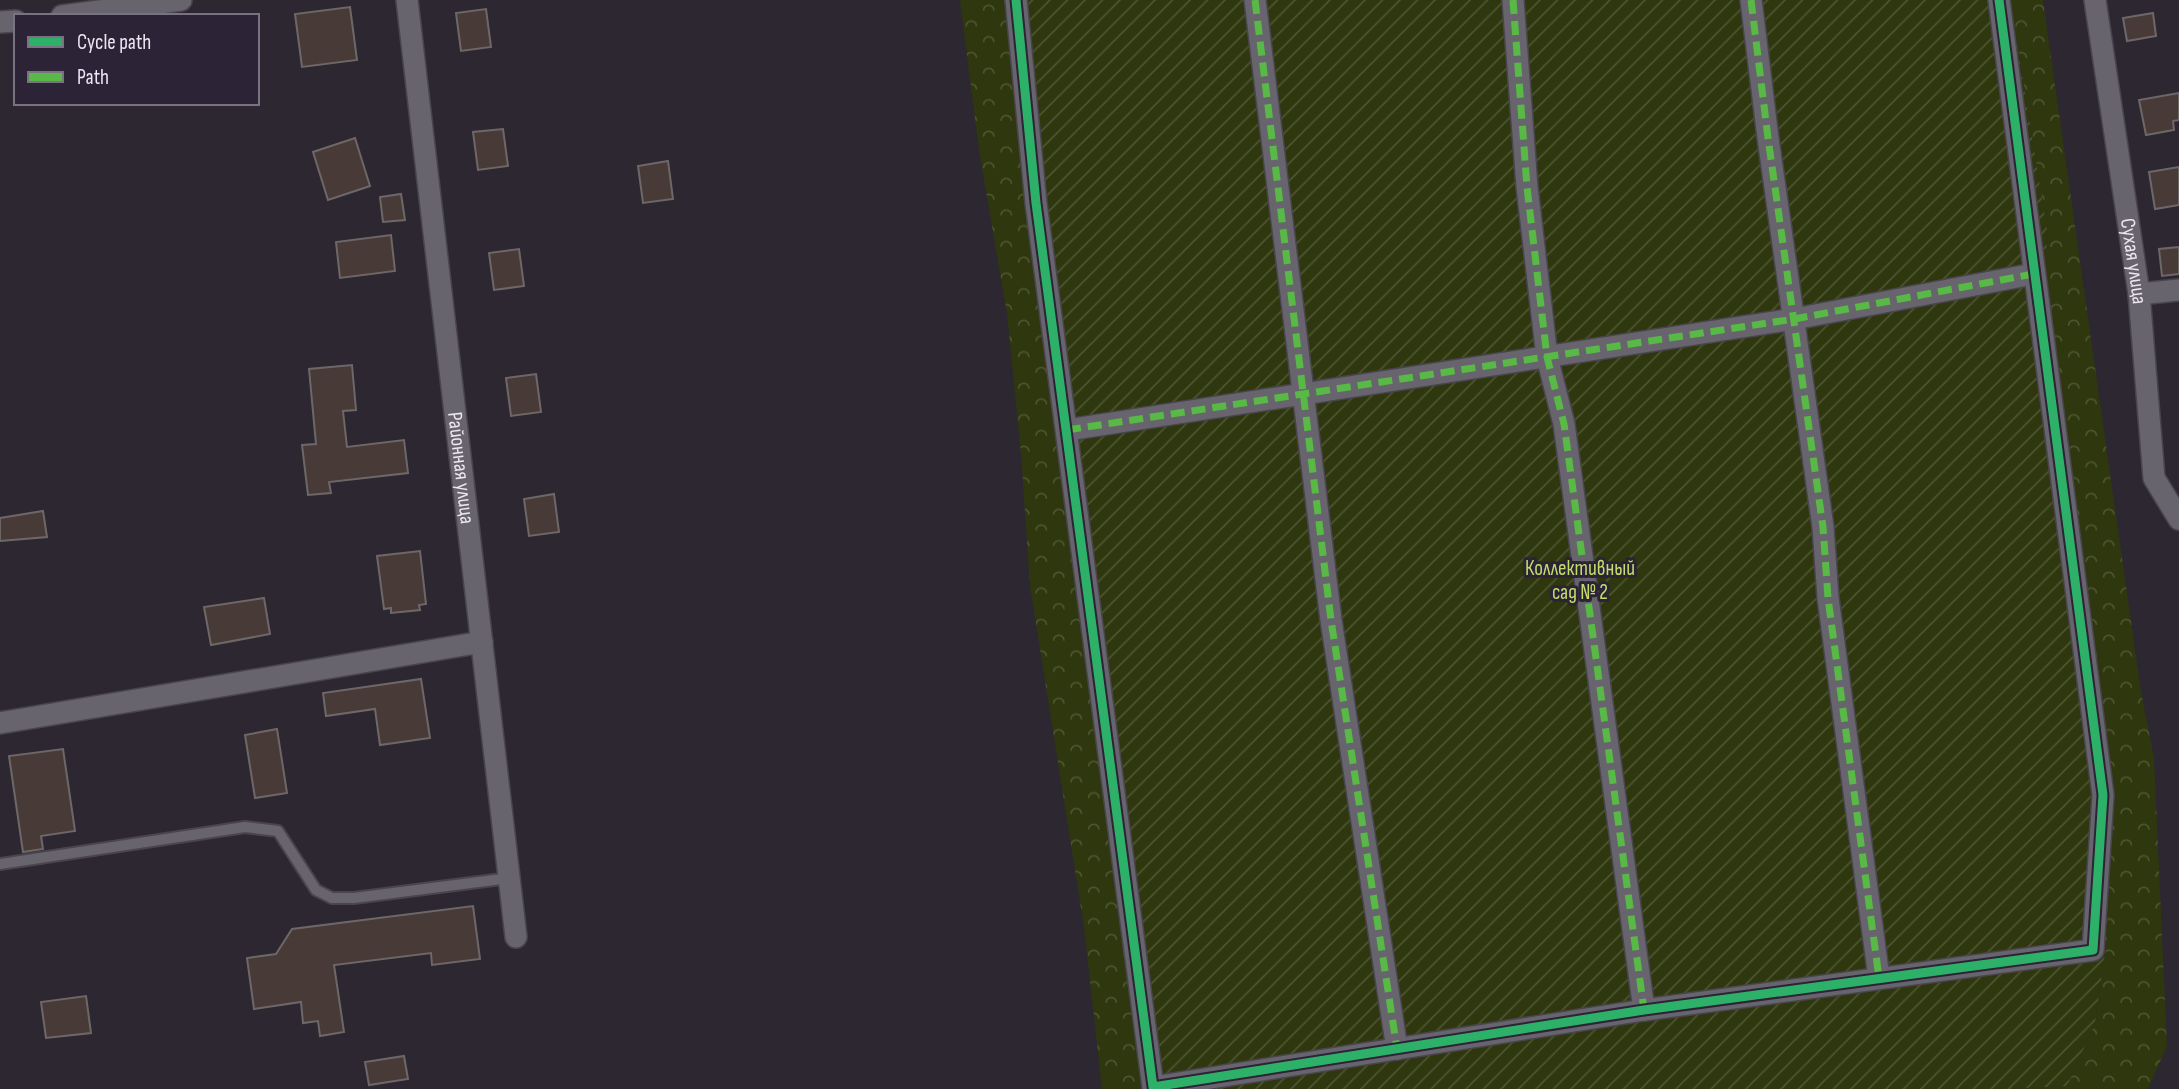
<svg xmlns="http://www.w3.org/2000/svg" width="2179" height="1089" viewBox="0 0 2179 1089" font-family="'Sofia Sans Condensed',sans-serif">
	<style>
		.forest { fill: url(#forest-crowns) }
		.garden { fill: url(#garden-furrows) }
		.building { fill: #483b37; stroke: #6e6768; stroke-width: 2 }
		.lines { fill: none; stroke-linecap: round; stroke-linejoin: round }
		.service-casing { stroke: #49444d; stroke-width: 14 }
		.minor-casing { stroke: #49444d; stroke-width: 24 }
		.service { stroke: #68646d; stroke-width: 10 }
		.minor { stroke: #68646d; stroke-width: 21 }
		.quiet { stroke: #58b947; stroke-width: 7; stroke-dasharray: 14 7; stroke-linecap: butt }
		.cycleway-casing { stroke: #2d2336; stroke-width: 13 }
		.cycleway { stroke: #2db169; stroke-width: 9 }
		.labels { text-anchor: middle; stroke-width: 6; stroke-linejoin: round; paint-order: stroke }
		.street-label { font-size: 21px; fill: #ede6f3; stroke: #2d2336 }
		.park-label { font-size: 21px; fill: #c1df68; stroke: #2d2336 }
	</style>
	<defs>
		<pattern id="forest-crowns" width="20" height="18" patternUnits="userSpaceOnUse" patternTransform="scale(1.75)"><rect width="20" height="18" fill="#2e370d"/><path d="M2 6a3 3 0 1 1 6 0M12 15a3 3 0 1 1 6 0" fill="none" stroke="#4d5431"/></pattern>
		<pattern id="garden-furrows" width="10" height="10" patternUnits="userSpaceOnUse" patternTransform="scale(1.75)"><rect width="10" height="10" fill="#2e370d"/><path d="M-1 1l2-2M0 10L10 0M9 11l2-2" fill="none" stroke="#4d5431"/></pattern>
	</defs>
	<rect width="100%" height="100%" fill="#2d2732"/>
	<g class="forest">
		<polygon points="960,0 1007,0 1142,1089 1102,1089 1084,927 1030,586 1021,454 1007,314 979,150"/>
		<polygon points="2010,0 2043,0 2141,692 2154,758 2167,1046 2148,1089 2009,1089 2067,1086 2095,1023 2107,939 2111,781 2097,670 2086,607 2041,288 2048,236"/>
	</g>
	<polygon class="garden" points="1007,0 2010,0 2048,236 2041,288 2086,607 2097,670 2111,781 2107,939 2095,1023 2067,1086 2009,1089 1142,1089"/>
	<g class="building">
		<polygon points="350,7 357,60 302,67 295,14"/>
		<polygon points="486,9 491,47 461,51 456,13"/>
		<polygon points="2153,13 2156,36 2127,41 2123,18"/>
		<polygon points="2179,93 2179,120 2173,121 2174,130 2146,135 2139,100"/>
		<polygon points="503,129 508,166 478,170 473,132"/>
		<polygon points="355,138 370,186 328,200 313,152"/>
		<polygon points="668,161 673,199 643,203 638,166"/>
		<polygon points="2179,167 2179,205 2155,209 2149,172"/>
		<polygon points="401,194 405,220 383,222 380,197"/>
		<polygon points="391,235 395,271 340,278 336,242"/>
		<polygon points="2179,247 2179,274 2162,276 2159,249"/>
		<polygon points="519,249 524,286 494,290 489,253"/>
		<polygon points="352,365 356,410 343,411 347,447 404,440 408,473 329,482 331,493 308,495 302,445 316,444 309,369"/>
		<polygon points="536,374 541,412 511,416 506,378"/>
		<polygon points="554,494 559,532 529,536 524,499"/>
		<polygon points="43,511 47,537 0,541 0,518"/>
		<polygon points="420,551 426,604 419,605 420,610 391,613 391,608 384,609 377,556"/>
		<polygon points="264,598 270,634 211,645 204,607"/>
		<polygon points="421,679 430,738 380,745 375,709 326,716 323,693"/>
		<polygon points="277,729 287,793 255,798 245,735"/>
		<polygon points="63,749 75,831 41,836 43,849 23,852 9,756"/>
		<polygon points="473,906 480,959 432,965 431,953 334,965 344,1032 320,1036 318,1021 303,1023 301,1002 254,1009 247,958 276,954 292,929"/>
		<polygon points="86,996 91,1033 46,1038 41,1002"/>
		<polygon points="404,1056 408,1079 369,1085 365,1062"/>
	</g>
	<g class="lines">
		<g class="service-casing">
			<polyline id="service" points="0,864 245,827 278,831 316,890 332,898 354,898 510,878"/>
		</g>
		<g class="minor-casing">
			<g id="minor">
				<path id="s1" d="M 407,0 L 516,937"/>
				<polyline points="1016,0 1036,203 1153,1087 1644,1010 2093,950 2103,795 1999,0"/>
				<polyline points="1255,0 1331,620 1397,1049"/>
				<polyline points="1513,0 1527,187 1547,357 1564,424 1644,1010"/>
				<polyline points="1751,0 1768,138 1823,527 1828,598 1879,978"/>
				<path id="s2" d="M 2095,0 L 2139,294 L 2154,478 L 2179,519"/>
				<polyline points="62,16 181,0"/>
				<polyline points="0,22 16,21"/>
				<polyline points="2139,294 2179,290"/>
				<polyline points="1067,430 1794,319 2033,274"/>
				<polyline points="0,723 482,642"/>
			</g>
		</g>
		<use href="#service" class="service"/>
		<use href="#minor" class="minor"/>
		<g class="quiet">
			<polyline points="1255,0 1331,620 1397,1049"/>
			<polyline points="1513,0 1527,187 1547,357 1564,424 1644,1010"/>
			<polyline points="1751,0 1768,138 1823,527 1828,598 1879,978"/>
			<polyline points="1067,430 1794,319 2033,274"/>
		</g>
		<g class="cycleway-casing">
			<polyline id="cycleway" points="1016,0 1036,203 1153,1087 1644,1010 2093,950 2103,795 1999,0"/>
		</g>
		<use href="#cycleway" class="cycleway"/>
	</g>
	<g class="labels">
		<g class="street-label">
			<text dy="7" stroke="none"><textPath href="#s2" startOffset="264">Сухая улица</textPath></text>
			<text dy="7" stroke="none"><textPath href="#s1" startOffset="471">Районная улица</textPath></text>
		</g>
		<g class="park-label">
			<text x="1580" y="575">Коллективный<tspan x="1580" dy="24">сад № 2</tspan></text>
		</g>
	</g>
	<rect x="14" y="14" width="245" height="91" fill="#2d2336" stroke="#7a7182" stroke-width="2"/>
	<rect x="28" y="37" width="35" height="10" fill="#2db169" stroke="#7a7182" stroke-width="2"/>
	<text x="77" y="49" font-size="21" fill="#ede6f3">Cycle path</text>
	<rect x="28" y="72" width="35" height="10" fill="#58b947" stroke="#7a7182" stroke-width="2"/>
	<text x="77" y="84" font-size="21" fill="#ede6f3">Path</text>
</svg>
